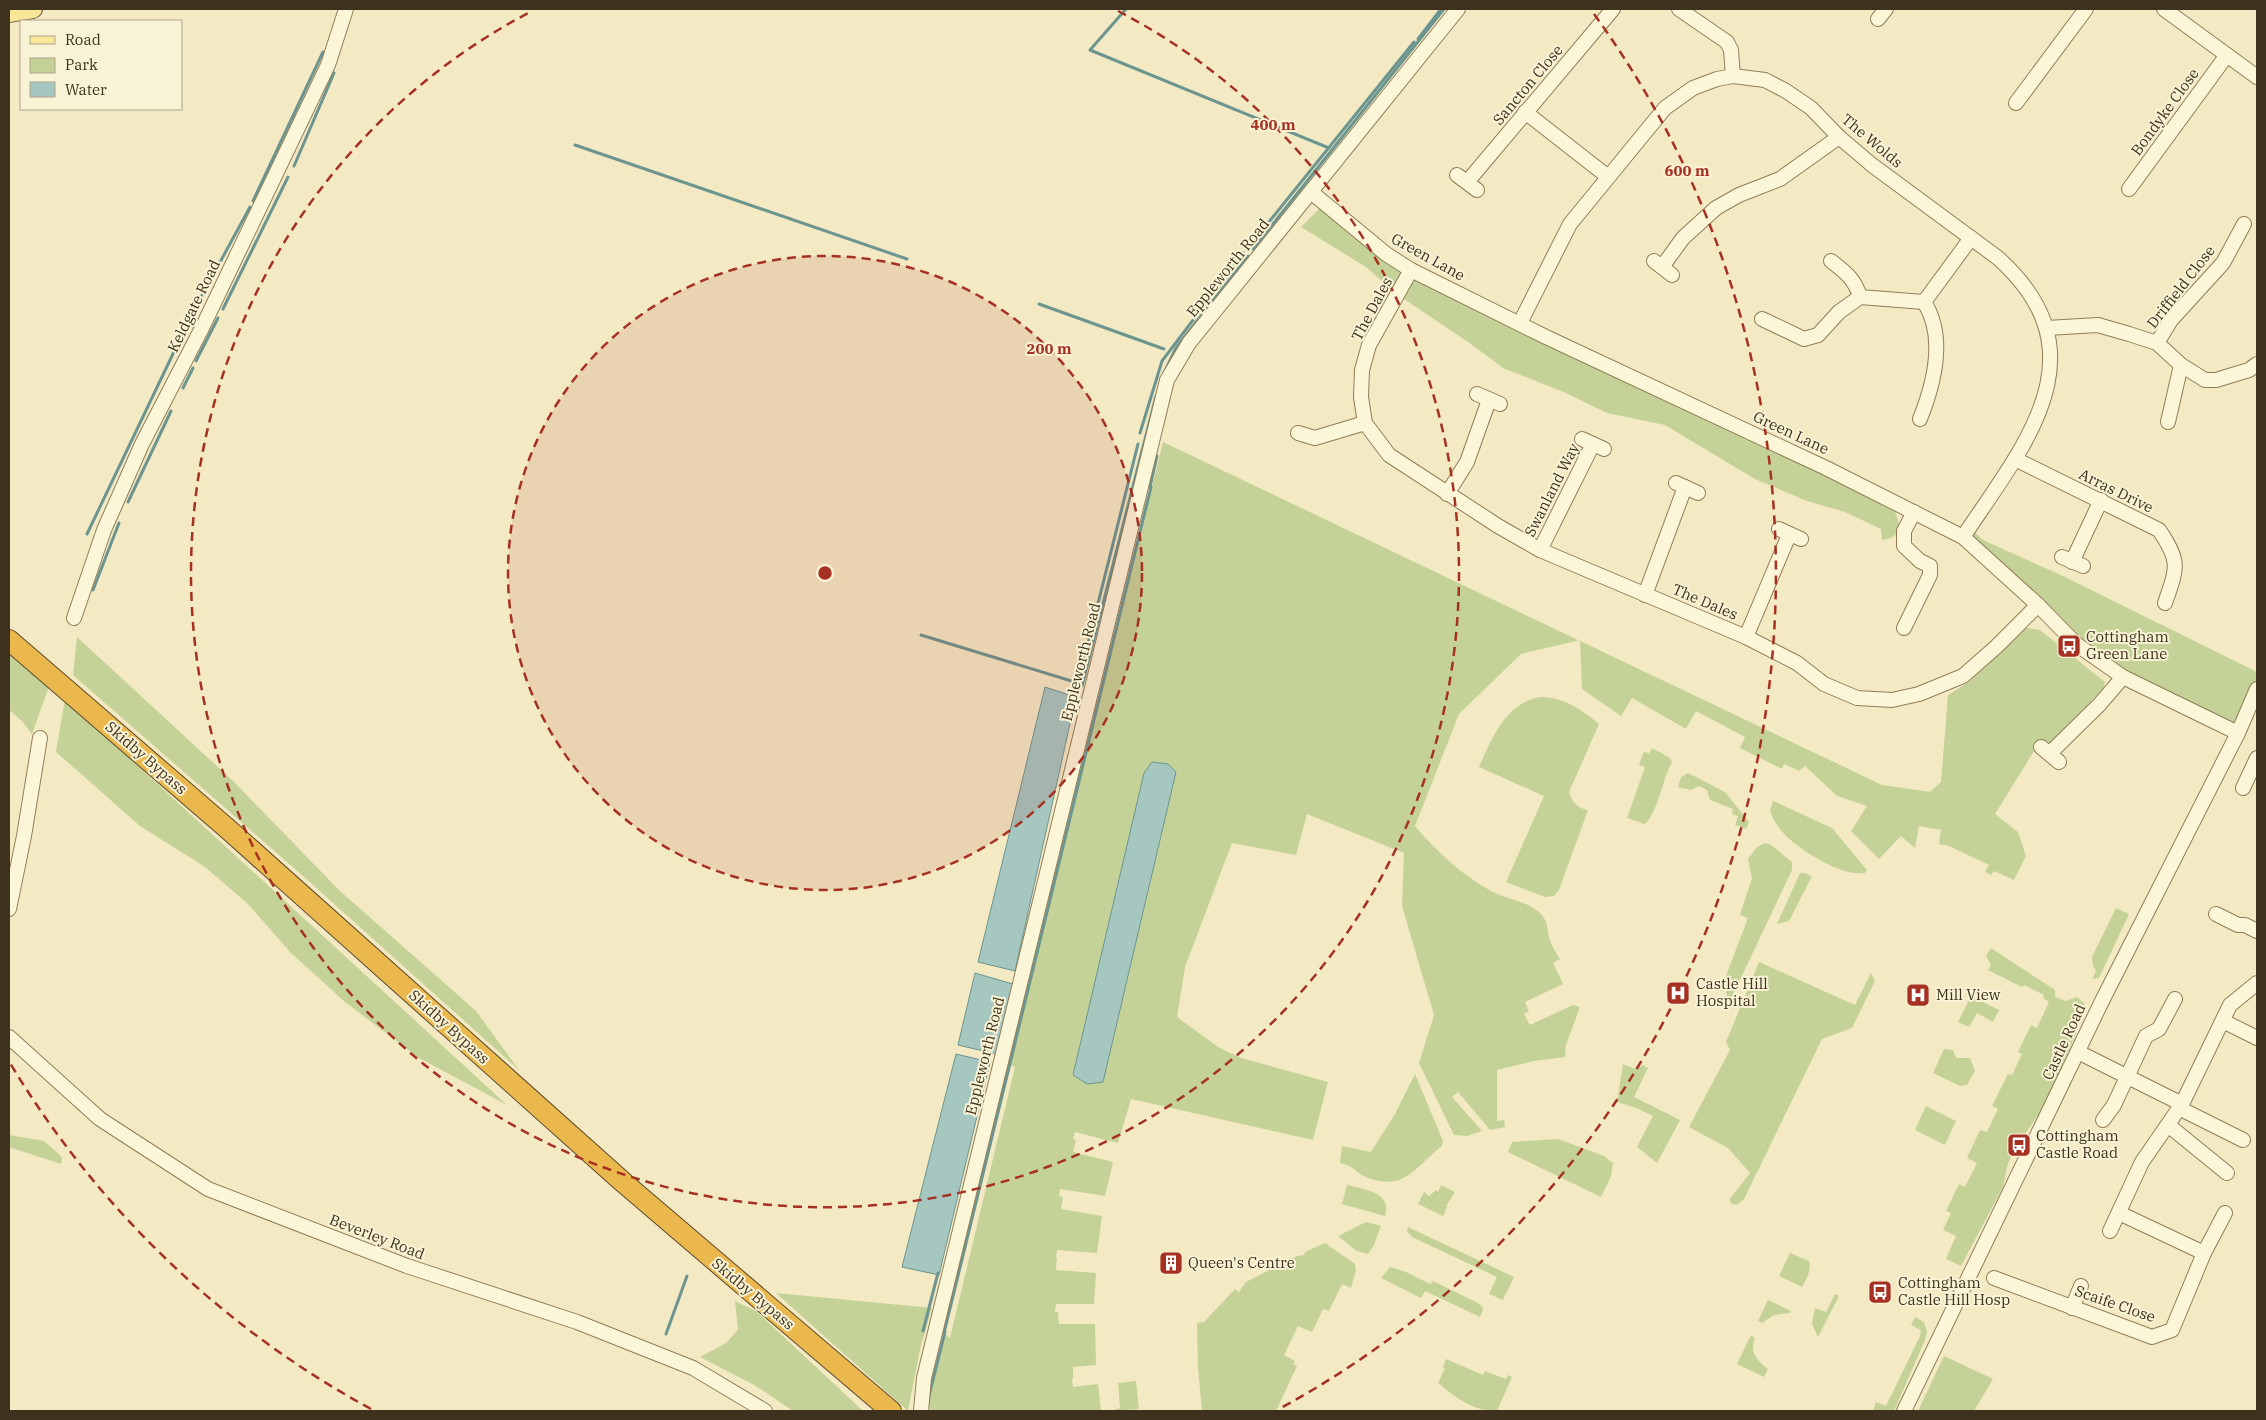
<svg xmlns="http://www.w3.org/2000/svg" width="2266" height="1420" viewBox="0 0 2266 1420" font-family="'IBM Plex Serif',serif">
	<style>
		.green { fill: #c4d297 }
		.water { fill: #a6c6c0; stroke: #6c9590 }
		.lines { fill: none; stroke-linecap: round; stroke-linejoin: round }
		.stream { stroke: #6c9590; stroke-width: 3 }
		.minor-casing { stroke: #907d58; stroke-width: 16 }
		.major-casing { stroke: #5d492d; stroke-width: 20 }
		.highway-casing { stroke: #5d492d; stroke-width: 22 }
		.minor { stroke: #fcf6d9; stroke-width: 14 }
		.major { stroke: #f9e799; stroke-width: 18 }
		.highway { stroke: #eab84d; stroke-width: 20 }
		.ring { fill: none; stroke: #a63021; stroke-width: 2.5; stroke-dasharray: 9 6 }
		.labels { text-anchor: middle; stroke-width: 4; stroke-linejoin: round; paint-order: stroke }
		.street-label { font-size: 15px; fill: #3e311e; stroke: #f9f3d5 }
		.poi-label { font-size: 15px; fill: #3e311e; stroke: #f9f3d5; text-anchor: start }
		.centre { fill: #a63021; stroke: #f9f3d5; stroke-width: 2.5 }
		.ring-label { font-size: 15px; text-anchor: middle; font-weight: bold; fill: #a63021; stroke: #f9f3d5; stroke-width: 4; stroke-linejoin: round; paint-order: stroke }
	</style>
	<rect width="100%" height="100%" fill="#f3eac4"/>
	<g class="green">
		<path d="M 1325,203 L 1386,254 L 1625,372 L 1894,510 C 1902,525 1902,538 1882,540 L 1881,529 L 1845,512 L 1807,501 L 1755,479 L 1665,425 L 1607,413 L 1566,393 L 1503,368 L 1471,344 L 1398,295 L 1366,267 L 1301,227 Z"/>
		<path d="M 1163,442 L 1882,785 L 1930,792 L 1941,782 L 1948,695 L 1969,682 L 2026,628 L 2040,630 L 2105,682 L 2103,688 L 2053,743 L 2039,743 L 1995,814 L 2018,832 L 2026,856 L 2014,880 L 1994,871 L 1991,875 L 1985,872 L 1989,865 L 1949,846 L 1939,844 L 1941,830 L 1919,826 L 1915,848 L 1901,836 L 1879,859 L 1851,831 L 1867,806 L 1837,796 L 1805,766 L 1799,771 L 1784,764 L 1782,769 L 1740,748 L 1745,737 L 1696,711 L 1686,729 L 1632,698 L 1621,716 L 1582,689 L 1580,640 L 1521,654 L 1459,714 L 1415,826 C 1437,852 1463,876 1493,892 C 1509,900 1528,901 1541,914 C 1550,923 1546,933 1551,943 C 1553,949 1557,954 1560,959 L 1553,963 L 1563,984 L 1525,1002 L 1529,1011 L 1524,1014 L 1530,1025 L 1573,1005 L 1580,1007 L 1566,1045 L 1565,1057 L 1534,1061 L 1497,1070 L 1497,1121 L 1504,1120 L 1505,1127 L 1490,1130 L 1458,1092 L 1452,1097 L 1482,1131 L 1467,1136 L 1454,1135 L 1419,1063 L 1434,1015 L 1402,906 L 1404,853 L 1307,814 L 1296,855 L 1232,843 L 1185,967 L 1177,1017 L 1218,1047 L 1241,1058 L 1328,1082 L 1313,1140 L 1131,1099 L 1118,1143 L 1075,1132 L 1073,1139 L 1076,1140 L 1073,1152 L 1113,1162 L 1105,1196 L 1060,1189 L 1059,1196 L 1063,1197 L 1061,1209 L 1102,1216 L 1097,1253 L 1057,1250 L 1056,1257 L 1057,1258 L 1056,1270 L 1096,1273 L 1094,1304 L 1056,1304 L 1055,1312 L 1058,1312 L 1059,1324 L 1095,1324 L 1096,1365 L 1073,1367 L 1073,1379 L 1072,1379 L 1073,1387 L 1098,1384 L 1101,1411 L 930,1411 L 928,1398 L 944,1333 L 950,1338 L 1015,1067 L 1010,1065 Z"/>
		<polygon points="1969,527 1983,540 2065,577 2257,672 2257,689 2238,733 2123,677 1963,537"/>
		<polygon points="77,637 232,780 339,890 476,1011 519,1070 304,877 73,675"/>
		<polygon points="9,654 51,681 32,734 21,720 9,710"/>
		<path d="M 1541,697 C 1564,697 1582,710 1599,724 L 1569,792 C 1573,803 1577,808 1588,810 L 1559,890 L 1554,896 L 1545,897 L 1506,882 L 1544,796 L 1479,767 C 1492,738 1506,702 1541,697 Z"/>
		<polygon points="65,699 507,1105 419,1058 345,1002 290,952 248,904 205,867 140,826 56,752"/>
		<path d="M 1652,748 L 1670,758 L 1672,762 C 1662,780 1659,810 1645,824 L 1627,818 L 1645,767 L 1639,765 L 1644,751 L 1649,754 Z"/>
		<polygon points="1688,773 1725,792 1749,822 1746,829 1735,825 1738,816 1732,814 1733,809 1710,800 1707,790 1699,786 1691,790 1678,787 1681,777"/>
		<path d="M 1773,801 L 1832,828 L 1867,870 L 1865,873 C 1840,877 1791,846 1777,825 C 1774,821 1772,816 1770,811 Z"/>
		<polygon points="1765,843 1771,845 1792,862 1792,870 1731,999 1727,997 1724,981 1748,918 1740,915 1752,878 1748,859 1757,847"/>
		<polygon points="1800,873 1804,873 1812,876 1789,921 1777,924"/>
		<polygon points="2116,908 2129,914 2099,978 2092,979 2096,971 2093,966 2092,957"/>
		<polygon points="1991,948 2055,990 2055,997 2066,1001 2077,997 2085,1004 2076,1034 2044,1106 2013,1152 2007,1167 2003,1187 1961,1266 1946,1259 1956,1236 1943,1230 1951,1213 1946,1211 1959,1184 1965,1187 1977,1163 1967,1158 1980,1130 1987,1132 1998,1109 1992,1106 2008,1074 2012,1075 2022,1054 2018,1052 2031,1025 2037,1028 2049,1002 2043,998 2044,995 2024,985 2022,987 1988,970 1991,965 1986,956"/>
		<polygon points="1759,962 1855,1005 1871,973 1875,981 1852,1028 1822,1039 1744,1199 1737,1205 1732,1204 1729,1200 1750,1173 1728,1148 1689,1127 1730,1050 1726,1042"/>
		<polygon points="1971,996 1999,1010 1993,1022 1977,1013 1969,1027 1958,1022"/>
		<polygon points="1944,1049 1953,1050 1956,1058 1970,1058 1975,1071 1967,1085 1960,1086 1933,1073"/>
		<polygon points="1623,1064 1635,1069 1637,1065 1640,1067 1643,1065 1648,1068 1634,1097 1680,1120 1657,1163 1637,1147 1653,1116 1636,1108 1617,1102"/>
		<path d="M 1415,1074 L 1443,1141 L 1442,1146 C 1416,1166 1404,1193 1366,1177 C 1354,1172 1357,1167 1340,1163 L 1342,1146 L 1371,1152 L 1395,1114 Z"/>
		<polygon points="1926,1106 1956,1121 1945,1145 1915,1130"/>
		<polygon points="9,1135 44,1141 62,1157 61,1164 9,1147"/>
		<polygon points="1558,1139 1604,1156 1613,1163 1611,1176 1601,1197 1508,1152 1512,1142"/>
		<path d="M 1347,1185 C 1363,1189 1393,1192 1385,1216 L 1342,1204 Z"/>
		<polygon points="1441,1185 1455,1192 1446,1206 1447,1207 1443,1216 1418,1204 1424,1192 1429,1196 1436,1190 1438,1192"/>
		<polygon points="1366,1222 1381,1226 1374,1245 1368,1254 1357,1251 1338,1236"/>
		<polygon points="1408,1227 1514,1277 1503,1300 1489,1294 1497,1277 1412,1237 1407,1231"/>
		<polygon points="1325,1243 1355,1264 1356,1270 1351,1288 1342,1284 1329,1311 1323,1309 1312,1332 1298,1326 1284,1355 1295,1361 1293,1364 1297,1366 1276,1411 1202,1411 1198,1368 1197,1323 1204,1322 1235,1289 1239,1292 1246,1282 1297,1256 1304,1255 1305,1252"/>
		<path d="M 1790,1253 L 1809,1261 C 1812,1271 1806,1279 1802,1287 L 1779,1276 Z"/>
		<polygon points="1390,1267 1406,1272 1430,1284 1433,1281 1476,1302 1482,1306 1483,1310 1480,1317 1425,1291 1421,1298 1381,1278"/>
		<polygon points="776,1293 932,1308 920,1349 908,1411"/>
		<polygon points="1835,1294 1839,1296 1818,1337 1812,1324 1815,1308 1826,1312"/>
		<polygon points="1768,1300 1791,1311 1790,1313 1774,1315 1762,1323 1758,1321"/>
		<polygon points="735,1301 756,1311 863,1411 793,1411 756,1386 700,1357 726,1343 738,1330"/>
		<polygon points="1915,1317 1924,1322 1927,1332 1925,1340 1894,1411 1873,1411 1876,1402 1886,1406 1920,1336 1921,1330 1911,1325"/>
		<path d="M 1751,1335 L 1755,1338 C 1749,1351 1757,1361 1768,1369 L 1764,1377 L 1737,1364 Z"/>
		<polygon points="1944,1356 1993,1379 1974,1411 1918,1411"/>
		<path d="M 1446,1359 L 1483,1375 L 1485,1371 L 1506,1379 L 1508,1375 L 1512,1377 L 1497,1411 C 1472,1411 1457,1398 1438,1383 L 1445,1368 L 1443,1367 Z"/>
		<polygon points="1136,1381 1139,1409 1111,1411 1120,1408 1118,1383"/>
	</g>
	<g class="water">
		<polygon points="1045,687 1076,697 1015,971 978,962"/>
		<polygon points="1152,762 1168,764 1176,772 1103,1082 1087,1084 1073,1075 1144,773"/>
		<polygon points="975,973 1013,984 996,1054 958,1045"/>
		<polygon points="956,1054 990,1062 939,1275 902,1267"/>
	</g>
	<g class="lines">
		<g class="stream">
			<polyline points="1126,9 1090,50 1329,148"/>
			<polyline points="1418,39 1441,9"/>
			<polyline points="575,145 907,259"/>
			<polyline points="294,166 334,73"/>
			<polyline points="253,201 323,52"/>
			<polyline points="1248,248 1414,42"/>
			<polyline points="1253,249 1444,9"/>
			<polyline points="1039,304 1164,349"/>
			<polyline points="223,309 288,177"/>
			<polyline points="194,310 250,207"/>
			<polyline points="196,361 218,318"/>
			<polyline points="1165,371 1176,348 1248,256"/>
			<polyline points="183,388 193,368"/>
			<polyline points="1140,433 1162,361 1244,253"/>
			<polyline points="1150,487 1157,456"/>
			<polyline points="128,502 171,411"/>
			<polyline points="87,534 192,314"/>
			<polyline points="93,590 119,523"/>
			<polyline points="921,635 1078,683 1138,444"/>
			<polyline points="1082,686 1156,396"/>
			<polyline points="923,1331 938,1273"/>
			<polyline points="944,1333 1151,487"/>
			<polyline points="666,1334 687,1276"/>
			<polyline points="929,1396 945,1332"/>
		</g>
		<g class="minor-casing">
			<g id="minor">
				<polyline points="1679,9 1727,42 1731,50 1733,76"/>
				<polyline points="2164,9 2257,77"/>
				<polyline points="1878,19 1886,9"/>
				<polyline points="2016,103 2086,9"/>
				<polyline points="1525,112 1607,176"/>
				<polyline points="1457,175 1477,190"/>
				<polyline points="1468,181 1613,9"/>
				<polyline points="2129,189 2227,55"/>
				<polyline points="1311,192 1386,254 1411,270 1546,337 1826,468 1963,537 2038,605 2076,644 2123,677 2238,733"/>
				<polyline points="1654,261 1672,275"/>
				<path d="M 1831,261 C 1845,272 1855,279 1860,297"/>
				<polyline points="1662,267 1683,238 1716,208 1739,195 1780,179 1839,137"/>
				<polyline points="1411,270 1369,345 1362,370 1361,397 1365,423 1389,455 1498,526 1540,550 1746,637 1797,663 1824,684 1857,698 1892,700 1919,694 1963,676 1996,647 2038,605"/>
				<polyline points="1762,319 1804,339 1818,335 1839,312 1860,297 1924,302"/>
				<path d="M 1520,323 L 1570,224 L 1665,108 L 1693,88 L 1717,79 L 1733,76 L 1765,80 L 1786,91 L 1811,108 L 1839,137 L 1872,165 L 1998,258 C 2105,354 2024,445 1963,537"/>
				<polyline points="2047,328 2098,325 2129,334 2157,343 2181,365 2205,380 2216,380 2249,370 2257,364"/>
				<polyline points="2157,343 2171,320 2223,263 2244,224"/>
				<polyline points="1477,394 1500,404"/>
				<path d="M 1920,419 C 1934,384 1946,336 1924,302 L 1971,238"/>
				<polyline points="2168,422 2181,365"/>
				<polyline points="1298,433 1315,438 1365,423"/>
				<polyline points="1582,439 1604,449"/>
				<path d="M 2015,459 L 2159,530 C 2181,562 2177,568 2165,603"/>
				<polyline points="1676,483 1698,493"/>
				<polyline points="1447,494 1467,462 1489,400"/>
				<polyline points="1779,529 1801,539"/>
				<polyline points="1540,550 1593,444"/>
				<polyline points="2062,557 2083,566"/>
				<polyline points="2072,562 2101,500"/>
				<polyline points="1645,595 1685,487"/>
				<polyline points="74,618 104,530 142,444 202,328 328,65 346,9"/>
				<polyline points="1904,628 1930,575 1930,566 1920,561 1904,546 1904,531 1914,512"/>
				<polyline points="1746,637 1789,535"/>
				<polyline points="2041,747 2059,762"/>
				<polyline points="2050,753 2099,705 2123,677"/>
				<polyline points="2243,788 2257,758"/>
				<polyline points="9,909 24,836 40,738"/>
				<polyline points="2216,914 2238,925 2245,925 2257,931"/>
				<polyline points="2223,1021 2257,1038"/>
				<polyline points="9,1037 100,1119 208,1189 407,1266 577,1322 693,1368 765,1411"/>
				<polyline points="2078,1052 2182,1104 2142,1162 2110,1231"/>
				<polyline points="2182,1104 2230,1005 2257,983"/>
				<polyline points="2179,1108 2243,1140"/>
				<polyline points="2103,1120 2114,1105 2146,1036 2159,1029 2175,999"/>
				<polyline points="2168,1125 2227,1173"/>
				<polyline points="2204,1253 2225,1213"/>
				<polyline points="1994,1278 2152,1337 2172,1330 2204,1253 2119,1213"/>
				<polyline points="2072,1308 2081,1286"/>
				<polyline points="921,1411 924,1378 1167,380 1189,343 1458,9"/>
				<polyline points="1904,1411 2103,999 2238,733 2257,689"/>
			</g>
		</g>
		<g class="major-casing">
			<polyline id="major" points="9,13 33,9"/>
		</g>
		<g class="highway-casing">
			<polyline id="highway" points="9,640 229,830 624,1183 891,1411"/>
		</g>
		<use href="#minor" class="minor"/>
		<use href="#major" class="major"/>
		<use href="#highway" class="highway"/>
	</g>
	<circle cx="825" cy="573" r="317" fill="#a63021" fill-opacity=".12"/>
	<g class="ring">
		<circle cx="825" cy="573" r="317"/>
		<path d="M1118 11A634 634 0 1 1 532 11"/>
		<path d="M371 1409A951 951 0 0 1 10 1063M1594 14A951 951 0 0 1 1279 1409"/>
	</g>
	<defs>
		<g id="bus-square" transform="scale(1.25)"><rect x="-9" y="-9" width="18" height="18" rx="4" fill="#a63021" stroke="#f9f3d5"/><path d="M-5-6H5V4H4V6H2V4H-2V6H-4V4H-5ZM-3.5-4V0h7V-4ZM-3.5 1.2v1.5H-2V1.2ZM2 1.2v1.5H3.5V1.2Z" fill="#fff"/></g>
		<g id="hospital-square" transform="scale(1.25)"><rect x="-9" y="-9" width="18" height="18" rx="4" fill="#a63021" stroke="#f9f3d5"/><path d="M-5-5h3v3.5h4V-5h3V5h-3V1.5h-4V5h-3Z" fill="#fff"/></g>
		<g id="building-square" transform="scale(1.25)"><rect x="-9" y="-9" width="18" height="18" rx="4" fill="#a63021" stroke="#f9f3d5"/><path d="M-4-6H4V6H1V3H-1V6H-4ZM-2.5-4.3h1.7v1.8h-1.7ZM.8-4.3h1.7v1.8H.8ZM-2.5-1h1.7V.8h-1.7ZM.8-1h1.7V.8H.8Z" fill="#fff"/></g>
	</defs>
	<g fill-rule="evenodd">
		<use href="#bus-square" x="2069" y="646"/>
		<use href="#hospital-square" x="1678" y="993"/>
		<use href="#hospital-square" x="1918" y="995"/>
		<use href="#bus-square" x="2019" y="1145"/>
		<use href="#building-square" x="1171" y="1263"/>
		<use href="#bus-square" x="1880" y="1292"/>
	</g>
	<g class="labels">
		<g class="street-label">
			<text transform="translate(1528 85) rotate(-50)" y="5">Sancton Close</text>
			<text transform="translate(2165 112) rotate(-54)" y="5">Bondyke Close</text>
			<text transform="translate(1872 141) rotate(40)" y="5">The Wolds</text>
			<text transform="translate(1428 257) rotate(29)" y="5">Green Lane</text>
			<text transform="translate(1228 268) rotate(-51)" y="5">Eppleworth Road</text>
			<text transform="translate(2181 287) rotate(-52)" y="5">Driffield Close</text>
			<text transform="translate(194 306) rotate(-64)" y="5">Keldgate Road</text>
			<text transform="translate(1372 309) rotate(-62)" y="5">The Dales</text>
			<text transform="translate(1791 433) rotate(25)" y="5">Green Lane</text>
			<text transform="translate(1552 490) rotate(-63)" y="5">Swanland Way</text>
			<text transform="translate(2116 491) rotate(26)" y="5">Arras Drive</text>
			<text transform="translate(1705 602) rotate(23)" y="5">The Dales</text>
			<text transform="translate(1081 662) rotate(-76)" y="5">Eppleworth Road</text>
			<text transform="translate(146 758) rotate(41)" y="5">Skidby Bypass</text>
			<text transform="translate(449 1027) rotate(42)" y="5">Skidby Bypass</text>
			<text transform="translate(2064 1042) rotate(-65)" y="5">Castle Road</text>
			<text transform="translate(985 1056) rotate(-76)" y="5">Eppleworth Road</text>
			<text transform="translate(377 1237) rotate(21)" y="5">Beverley Road</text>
			<text transform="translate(753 1294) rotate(40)" y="5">Skidby Bypass</text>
			<text transform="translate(2115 1304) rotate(19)" y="5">Scaife Close</text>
		</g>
		<g class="poi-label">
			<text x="2086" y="642">Cottingham<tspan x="2086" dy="17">Green Lane</tspan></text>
			<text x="1696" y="989">Castle Hill<tspan x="1696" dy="17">Hospital</tspan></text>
			<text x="1936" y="1000">Mill View</text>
			<text x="2036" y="1141">Cottingham<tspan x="2036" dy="17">Castle Road</tspan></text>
			<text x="1188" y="1268">Queen's Centre</text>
			<text x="1898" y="1288">Cottingham<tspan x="1898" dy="17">Castle Hill Hosp</tspan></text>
		</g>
	</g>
	<circle cx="825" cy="573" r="8" class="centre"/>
	<g class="ring-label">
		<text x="1273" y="130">400 m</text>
		<text x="1687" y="176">600 m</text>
		<text x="1049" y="354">200 m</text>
	</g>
	<rect width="2266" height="1420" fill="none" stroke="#3e311e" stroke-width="20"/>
	<rect x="20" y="20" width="162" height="90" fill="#f9f3d5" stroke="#aea58c"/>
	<rect x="30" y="36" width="25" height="8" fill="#f9e799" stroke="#aea58c"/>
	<text x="65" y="45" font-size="15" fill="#3e311e">Road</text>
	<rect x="30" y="58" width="25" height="15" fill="#c4d297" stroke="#aea58c"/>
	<text x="65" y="70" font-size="15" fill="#3e311e">Park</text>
	<rect x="30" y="82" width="25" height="15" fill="#a6c6c0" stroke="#aea58c"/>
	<text x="65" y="95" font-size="15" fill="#3e311e">Water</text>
</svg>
